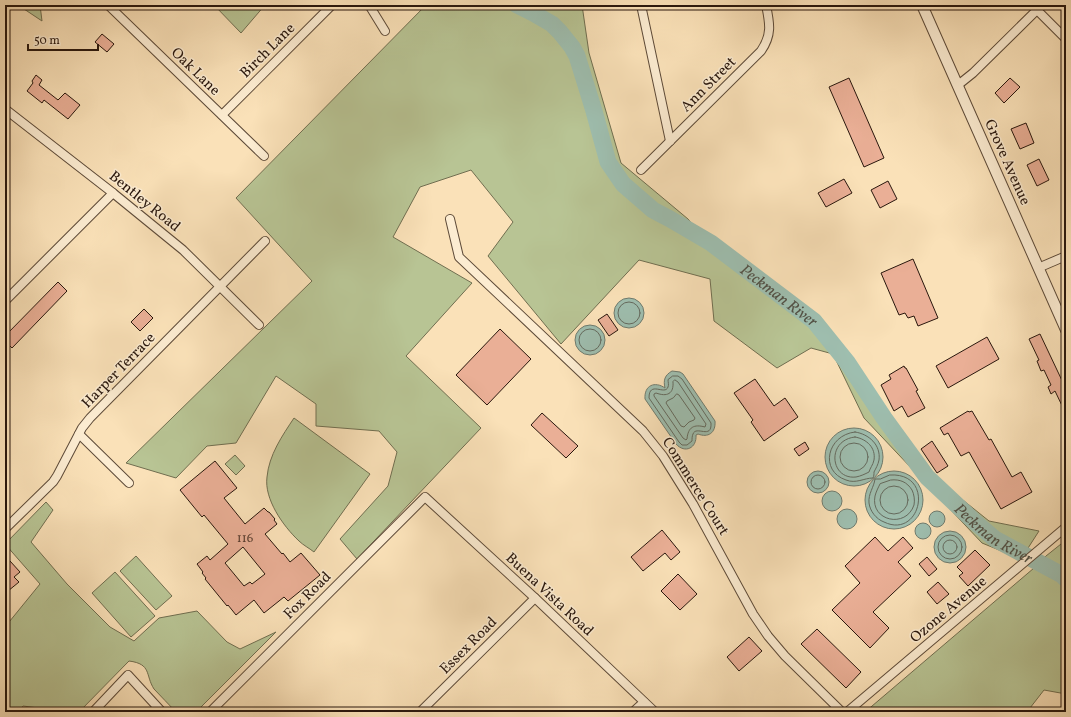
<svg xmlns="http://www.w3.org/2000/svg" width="1071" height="717" viewBox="0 0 1071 717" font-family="Vollkorn,serif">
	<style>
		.green { fill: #b8c494; stroke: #706e50 }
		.water { fill: #9ebeaf; stroke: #6f7b6e }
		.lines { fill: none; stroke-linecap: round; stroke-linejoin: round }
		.shore { stroke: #646a5e; stroke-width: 1 }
		.river { stroke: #9ebeaf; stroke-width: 17 }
		.building { fill: #eaaf96; stroke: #29170d; fill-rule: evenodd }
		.minor-casing { stroke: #5d4a38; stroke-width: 10 }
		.tertiary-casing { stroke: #5d4a38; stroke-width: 12 }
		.minor { stroke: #fcecd1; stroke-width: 8 }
		.tertiary { stroke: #fcecd1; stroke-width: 10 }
		.labels { text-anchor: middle; stroke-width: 3; stroke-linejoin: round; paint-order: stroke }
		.number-label { font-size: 13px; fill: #593d2f }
		.street-label { font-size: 15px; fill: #29170d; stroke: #fcecd1 }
		.water-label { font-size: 16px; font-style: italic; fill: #525146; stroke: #fcecd1 }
	</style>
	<rect width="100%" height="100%" fill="#fae1b8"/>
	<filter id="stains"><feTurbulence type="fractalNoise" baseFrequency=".005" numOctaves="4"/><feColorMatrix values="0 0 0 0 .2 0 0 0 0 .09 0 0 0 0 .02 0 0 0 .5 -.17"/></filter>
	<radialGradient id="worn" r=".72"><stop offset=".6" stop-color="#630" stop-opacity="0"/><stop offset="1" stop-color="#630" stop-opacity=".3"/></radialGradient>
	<g class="green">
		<polygon points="18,5 40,5 42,21"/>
		<polygon points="214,5 265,5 241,33"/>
		<polygon points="426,5 582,5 589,53 621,163 688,219 698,231 824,322 862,372 888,413 933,476 989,521 1039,531 1021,559 982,543 864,418 833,354 811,348 777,368 714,321 710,279 639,260 561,344 488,256 513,222 471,170 420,187 393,237 472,283 406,356 481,428 357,559 340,539 388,486 397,452 379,431 316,426 316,404 276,376 236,443 207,446 176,478 126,463 312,281 236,198"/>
		<path d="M 294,418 L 370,474 L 314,552 C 309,548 303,545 299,541 C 283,526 264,499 267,477 C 269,455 282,436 294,418 Z"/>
		<polygon points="235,455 245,466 236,475 225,464"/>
		<path d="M 46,502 L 53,510 L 31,542 L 67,584 L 110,627 L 134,641 L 159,618 L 197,611 L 227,642 L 240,649 L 276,632 L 196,712 L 176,712 C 169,704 161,697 154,689 C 145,675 152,664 129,661 L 79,712 L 69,712 L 23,706 L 18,712 L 5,712 L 5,627 L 40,584 L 5,544 Z"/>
		<polygon points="1066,540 1066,694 1044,690 1030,708 1029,712 865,712 1034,568 1046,556"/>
		<polygon points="136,556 172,596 156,610 120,571"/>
		<polygon points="115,572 155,616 131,637 92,593"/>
	</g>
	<g class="water">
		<circle cx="629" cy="313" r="15"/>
		<circle cx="590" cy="340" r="15"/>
		<path d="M 672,371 L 680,372 L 683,374 L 715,421 C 716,433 708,438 698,434 L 696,435 C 697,448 685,454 676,444 L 645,399 C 644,385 655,381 665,388 C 663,380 665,375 672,371 Z"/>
		<circle cx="854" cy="457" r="29"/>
		<circle cx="818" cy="482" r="11"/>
		<circle cx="894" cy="500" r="29"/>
		<circle cx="832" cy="501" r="10"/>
		<circle cx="847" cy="519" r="10"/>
		<circle cx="937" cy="519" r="8"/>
		<circle cx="923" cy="531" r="8"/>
		<circle cx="950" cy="547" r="16"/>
	</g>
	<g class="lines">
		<g class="shore">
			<circle cx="629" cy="313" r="11"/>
			<circle cx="590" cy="340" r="11"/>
			<path d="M 673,376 L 678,376 L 682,379 L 711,423 C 712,440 696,425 693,434 C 692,436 692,439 692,441 L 687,445 L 682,445 L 679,442 L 649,398 C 649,380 665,396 668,387 C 669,385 668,382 668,380 Z"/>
			<path d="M 675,380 L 678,382 L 706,424 L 705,427 C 694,424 688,427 687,439 L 686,440 L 683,438 L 654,396 L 654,394 L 656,393 C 667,397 674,394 673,382 Z"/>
			<polygon points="677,394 679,395 695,418 694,420 689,422 684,427 681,426 666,403 667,401 673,398"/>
			<path d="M 855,432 C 869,434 881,445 879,460 C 878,465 876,468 874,472 C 874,474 874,476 873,478 C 864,478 856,484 846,480 C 819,471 827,435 855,432 Z"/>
			<path d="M 855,437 C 867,439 876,448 874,460 C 873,465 870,468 869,472 C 865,474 861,476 856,477 C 830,480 826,440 855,437 Z"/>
			<circle cx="854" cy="457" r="14"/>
			<circle cx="818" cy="482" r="7"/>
			<path d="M 890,475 C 936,472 921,540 884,522 C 876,519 870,511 869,503 C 868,494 874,487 875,479 L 880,479 Z"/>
			<path d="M 891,480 C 900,479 907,482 912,490 C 914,494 915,500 914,505 C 906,529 870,521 875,496 C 876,492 878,488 880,484 Z"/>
			<circle cx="894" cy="500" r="14"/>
			<circle cx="950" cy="547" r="12"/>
			<circle cx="950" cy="547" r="7"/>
		</g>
		<path class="river" id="s1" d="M 517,5 L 533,13 L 552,24 L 560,32 L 572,47 L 577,56 L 594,111 L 608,162 L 623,184 L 653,210 L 670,219 L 711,243 L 814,321 L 847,362 L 884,418 L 927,477 L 976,523 L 995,539 L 1062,575 L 1066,579"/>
	</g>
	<g class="building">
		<polygon points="102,34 114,44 107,52 95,42"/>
		<polygon points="36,75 42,80 39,85 58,100 65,93 80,105 68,119 44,100 42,103 27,91 33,83 32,81"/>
		<polygon points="849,78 884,158 864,167 829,87"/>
		<polygon points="1010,78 1020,87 1004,103 995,93"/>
		<polygon points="1026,123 1034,143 1020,149 1011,129"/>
		<polygon points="1039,159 1049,180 1037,186 1027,165"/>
		<polygon points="844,179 852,193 826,207 818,193"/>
		<polygon points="888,181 897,199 880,208 871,190"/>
		<polygon points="913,259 938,318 918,326 914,316 908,318 905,313 899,315 881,273"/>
		<polygon points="58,282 67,291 12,348 5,341 5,336"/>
		<polygon points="144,309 153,318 140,331 131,322"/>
		<polygon points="607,314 618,330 609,336 598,320"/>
		<polygon points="500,329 531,359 487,405 456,375"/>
		<polygon points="1040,334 1066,389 1066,414 1055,391 1051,394 1048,387 1051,385 1044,370 1041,371 1037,361 1039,360 1029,339"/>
		<polygon points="987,337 999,359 948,388 936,366"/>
		<polygon points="904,366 905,368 906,368 918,390 916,391 925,408 908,417 902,406 894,411 881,385 891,379 889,375"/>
		<polygon points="755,379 774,406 785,398 798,417 764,441 751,422 753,420 734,393"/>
		<polygon points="968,411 969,412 972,411 989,440 991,439 1012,477 1021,472 1032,492 1001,509 969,452 961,456 948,433 944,435 940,428"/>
		<polygon points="542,413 578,446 566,458 531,425"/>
		<polygon points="932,441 948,466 937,473 921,449"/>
		<polygon points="805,442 809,449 799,456 794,449"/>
		<path d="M 215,461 L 237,488 L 224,498 L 245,524 L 264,508 L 268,512 L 269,512 L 275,519 L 274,520 L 277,524 L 265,534 L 282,554 L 283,553 L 290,562 L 301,553 L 320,575 L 288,601 L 284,597 L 264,613 L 254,600 L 236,615 L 228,605 L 227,606 L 205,579 L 206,578 L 202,573 L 203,572 L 197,564 L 207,556 L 210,560 L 228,544 L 204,515 L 202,517 L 180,490 ZM 243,547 L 265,574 L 252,584 L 250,582 L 244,586 L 225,563 Z"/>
		<polygon points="662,530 680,552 671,560 665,553 643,571 631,557"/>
		<polygon points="875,537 888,551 903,537 913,548 898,562 911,576 873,612 889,628 870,648 832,610 860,583 845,566"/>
		<polygon points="975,550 990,565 968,586 959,576 963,573 957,567"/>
		<polygon points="927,557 937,569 929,576 919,564"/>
		<polygon points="10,561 20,572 14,577 19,582 8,591 5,587 5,566"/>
		<polygon points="678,574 697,594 680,610 661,591"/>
		<polygon points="938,582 949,594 937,604 927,592"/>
		<polygon points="817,629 861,672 846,688 801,644"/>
		<polygon points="749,637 762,651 739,671 727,657"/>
	</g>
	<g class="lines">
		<g class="minor-casing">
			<g id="minor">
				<polyline points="108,5 264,156"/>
				<polyline points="369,5 385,31"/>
				<polyline points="641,5 670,141"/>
				<polyline points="1037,10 1066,39"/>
				<polyline points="958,85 973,73 1042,5"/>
				<polyline points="5,109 113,193 183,250 259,325"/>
				<polyline points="222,115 332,5"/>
				<path d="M 641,170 L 761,51 C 772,35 770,24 766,5"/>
				<polyline points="450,219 459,257 643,431 663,456 693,504 753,614 768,636 785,656 842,712"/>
				<polyline points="1038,268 1066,256"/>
				<polyline points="5,301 113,193"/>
				<polyline points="79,434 129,483"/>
				<polyline points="5,529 53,482 57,476 82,428 90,418 265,241"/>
				<polyline points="93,712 128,675 162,712"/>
				<polyline points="210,712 425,497 535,598 655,712"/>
				<polyline points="420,712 535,598"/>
				<polyline points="633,712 644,702"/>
				<polyline points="847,712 1066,527"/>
			</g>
		</g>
		<g class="tertiary-casing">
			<polyline id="tertiary" points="922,5 1066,330"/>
		</g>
		<use href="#minor" class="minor"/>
		<use href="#tertiary" class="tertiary"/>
	</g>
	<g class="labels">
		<g class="number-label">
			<text x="245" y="542">116</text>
		</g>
		<g class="street-label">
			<text transform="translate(267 50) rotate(-45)" y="5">Birch Lane</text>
			<text transform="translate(196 71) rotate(44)" y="5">Oak Lane</text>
			<text transform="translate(708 84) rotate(-45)" y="5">Ann Street</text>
			<text transform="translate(1008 162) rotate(66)" y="5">Grove Avenue</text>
			<text transform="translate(145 201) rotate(39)" y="5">Bentley Road</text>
			<text transform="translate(118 370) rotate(-46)" y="5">Harper Terrace</text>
			<text transform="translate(696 486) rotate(58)" y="5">Commerce Court</text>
			<text transform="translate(550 594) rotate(43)" y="5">Buena Vista Road</text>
			<text transform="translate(307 595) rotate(-45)" y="5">Fox Road</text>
			<text transform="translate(948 609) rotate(-40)" y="5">Ozone Avenue</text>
			<text transform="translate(468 645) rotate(-45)" y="5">Essex Road</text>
		</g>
		<g class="water-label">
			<text dy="6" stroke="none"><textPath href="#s1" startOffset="410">Peckman River</textPath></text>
			<text dy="6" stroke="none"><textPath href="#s1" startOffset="734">Peckman River</textPath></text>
		</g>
	</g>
	<rect width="1071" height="717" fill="none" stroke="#fae1b8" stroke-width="20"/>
	<rect x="6" y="6" width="1059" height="705" fill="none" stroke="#29170d" stroke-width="2"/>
	<rect x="10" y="10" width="1051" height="697" fill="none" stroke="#29170d"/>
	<path d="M28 44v6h70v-6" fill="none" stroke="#29170d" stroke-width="2"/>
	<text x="34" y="44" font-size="12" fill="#29170d" stroke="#fcecd1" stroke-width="3" paint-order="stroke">50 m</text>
	<rect width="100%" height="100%" filter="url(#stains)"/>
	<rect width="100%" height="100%" fill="url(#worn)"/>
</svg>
